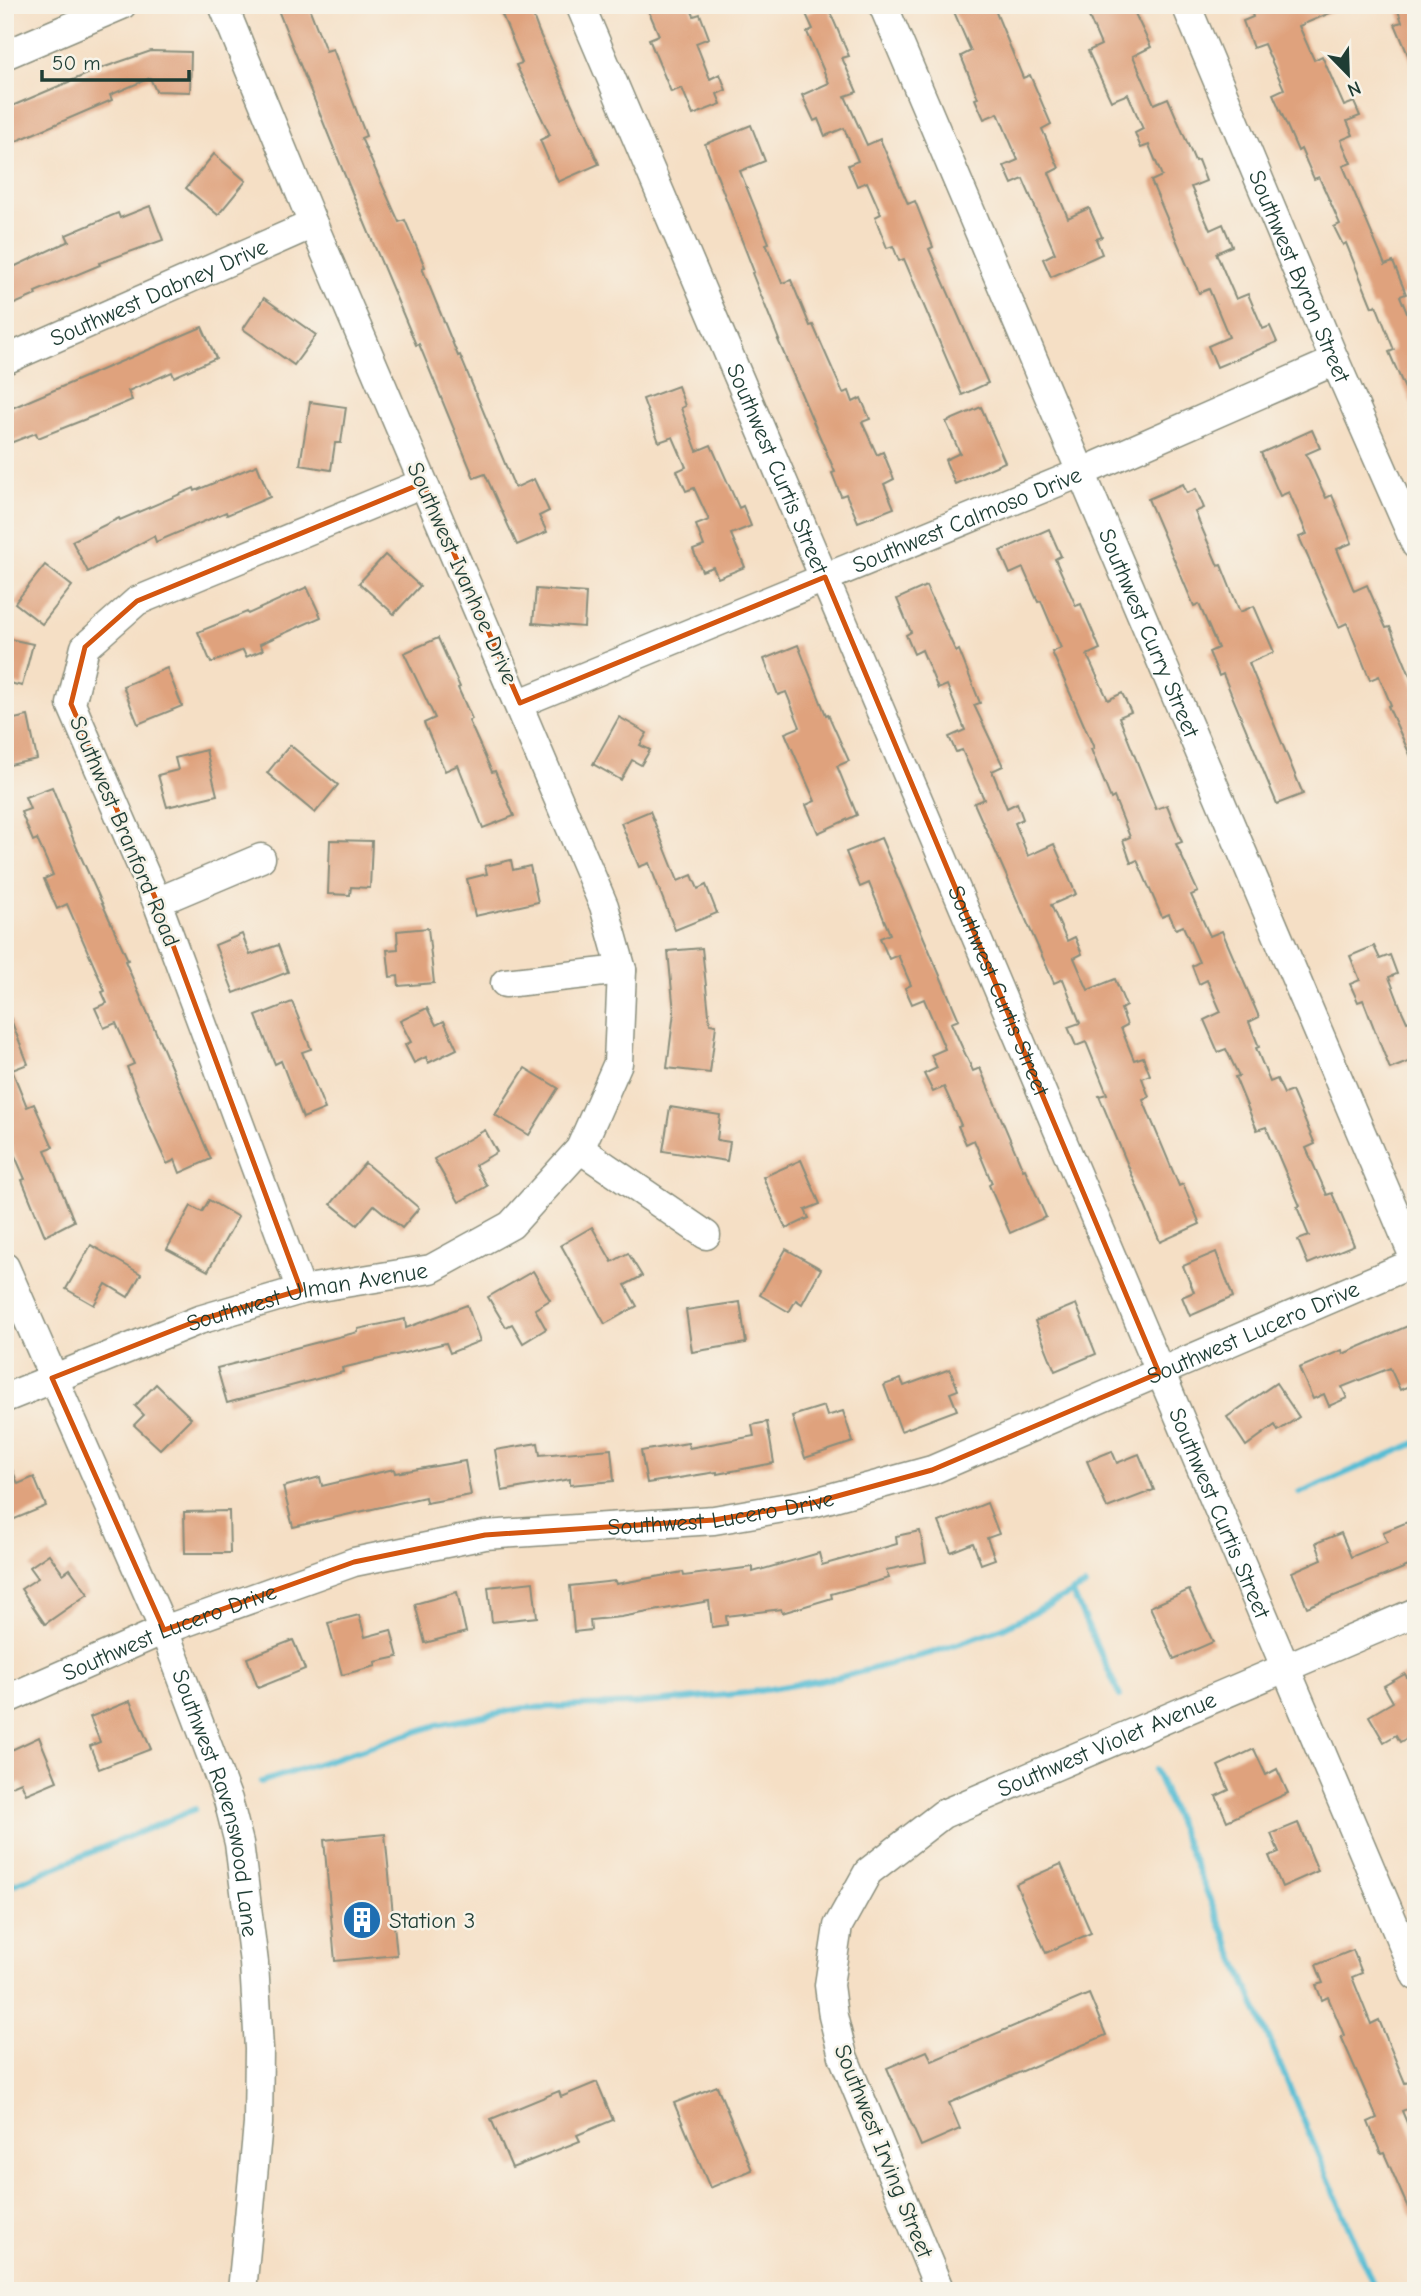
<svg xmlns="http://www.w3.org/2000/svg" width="1421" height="2296" viewBox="0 0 1421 2296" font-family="'Comic Neue',sans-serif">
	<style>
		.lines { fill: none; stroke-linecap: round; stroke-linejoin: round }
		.stream { stroke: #56bdd4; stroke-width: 6 }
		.building { fill: #dfa27d }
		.minor-casing { stroke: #8a8e7c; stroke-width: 31 }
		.minor { stroke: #fff; stroke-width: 28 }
		.marked { fill: none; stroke: #d45610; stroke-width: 5; stroke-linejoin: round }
		.labels { text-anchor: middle; stroke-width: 5; stroke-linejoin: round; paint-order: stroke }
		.street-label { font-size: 23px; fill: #1f3d34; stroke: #f7f3e8 }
		.poi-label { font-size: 23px; fill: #1f3d34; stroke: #f7f3e8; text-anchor: start }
	</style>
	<rect width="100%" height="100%" fill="#f7f3e8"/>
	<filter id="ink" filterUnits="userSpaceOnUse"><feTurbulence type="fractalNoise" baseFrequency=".0143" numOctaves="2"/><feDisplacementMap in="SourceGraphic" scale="14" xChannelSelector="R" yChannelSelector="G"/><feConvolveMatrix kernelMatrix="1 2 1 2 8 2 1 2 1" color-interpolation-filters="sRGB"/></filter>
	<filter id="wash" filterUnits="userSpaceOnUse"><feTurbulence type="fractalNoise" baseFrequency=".00686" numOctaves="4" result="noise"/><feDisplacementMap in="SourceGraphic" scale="28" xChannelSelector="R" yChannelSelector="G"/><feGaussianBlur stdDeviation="1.57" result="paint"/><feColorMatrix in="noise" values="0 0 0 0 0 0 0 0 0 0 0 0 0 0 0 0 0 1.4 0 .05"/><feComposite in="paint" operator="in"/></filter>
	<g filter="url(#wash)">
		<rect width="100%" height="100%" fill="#f5dfc5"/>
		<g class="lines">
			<g class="stream">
				<polyline points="1299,1493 1416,1443"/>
				<polyline points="1072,1592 1120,1696"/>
				<polyline points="1155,1770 1376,2291"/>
				<polyline points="261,1782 437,1725 524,1708 634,1704 747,1693 845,1676 931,1653 1003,1628 1085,1586"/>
				<polyline points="5,1888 195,1809"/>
			</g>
		</g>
		<g id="blocks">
			<g class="building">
				<polygon points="276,5 308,5 326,51 333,49 366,136 361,138 399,222 405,220 425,267 422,268 458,356 460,355 515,488 534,479 549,511 539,516 547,532 517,545 485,474 474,478 419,344 416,345 343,171"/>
				<polygon points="498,5 529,5 539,32 599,164 558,182 540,140 550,135 516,65 522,63"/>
				<polygon points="646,5 689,5 694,16 700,14 709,38 696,43 710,79 720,74 726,90 717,94 721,104 693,115 682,88 671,92 649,39 659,35"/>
				<polygon points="827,5 849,56 842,58 857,92 845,96 867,145 880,139 908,204 915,201 933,247 929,249 988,383 962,395 904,259 899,261 893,246 887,248 875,217 881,214 867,182 857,186 848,165 858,161 844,128 825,136 818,119 814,121 802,95 829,83 807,32 813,29 806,14"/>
				<polygon points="951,5 993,5 1023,78 1030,75 1051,124 1042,129 1059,168 1049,173 1068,218 1089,208 1102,237 1096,239 1102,254 1051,277 1043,259 1055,253 1023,179 1012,184 1004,166 1018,160 998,113 984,119 975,99 978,98 961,56 971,51"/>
				<polygon points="1084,5 1131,5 1151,47 1133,56 1154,104 1168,98 1195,161 1198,160 1206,181 1191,187 1210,230 1223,224 1232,246 1216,253 1236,299 1248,294 1263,329 1270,326 1277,342 1217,367 1208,346 1229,337 1209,289 1199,293 1151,181 1162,176 1149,145 1141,148 1135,133 1143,129 1128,94 1111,101 1088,51 1101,45"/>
				<polygon points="1249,5 1290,5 1292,10 1305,5 1349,5 1299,26 1314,60 1322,56 1344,106 1354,102 1360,116 1347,121 1353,135 1341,140 1351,163 1343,166 1385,265 1393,262 1406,294 1400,296 1416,335 1416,414 1389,352 1394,350 1376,305 1372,307 1346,243 1343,245 1334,227 1340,224 1319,177 1314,179 1301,149 1298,151 1273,94 1284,89 1264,44 1253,48 1243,21 1253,17"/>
				<polygon points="1396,5 1416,5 1416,74 1395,24 1402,22"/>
				<polygon points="151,51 191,52 190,92 156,91 150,78 110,95 112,100 5,146 5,109 99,69"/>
				<polygon points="751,125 765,161 740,171 769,243 766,244 782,283 791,280 810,326 813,325 843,393 849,391 853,402 861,398 870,419 862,422 877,455 883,452 894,479 884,484 894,508 858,522 846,494 841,496 832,473 835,472 778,340 779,340 752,273 754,272 705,144"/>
				<polygon points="214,154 246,181 218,215 186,188"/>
				<polygon points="150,206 163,240 99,263 100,265 35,292 36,295 5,308 5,271 69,241 66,235 118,213 120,218"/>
				<polygon points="264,298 316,335 294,365 243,329"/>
				<polygon points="202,327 216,358 174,377 172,372 128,391 132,400 101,413 38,438 36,433 5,445 5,411"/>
				<polygon points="678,386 685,406 681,408 697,451 711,445 739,508 743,506 751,526 731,534 745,567 718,578 713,567 702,571 693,550 704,546 696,525 709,520 694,488 686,491 677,471 686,467 673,437 659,442 643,399"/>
				<polygon points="310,402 346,407 341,443 335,443 331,470 300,465"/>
				<polygon points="981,407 1005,462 955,484 945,460 960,453 946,422"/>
				<polygon points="1312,430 1320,448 1306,454 1326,498 1332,495 1352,543 1337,549 1354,591 1367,585 1386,628 1390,627 1416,690 1416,768 1388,706 1391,705 1379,676 1370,680 1347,623 1339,627 1299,537 1307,534 1289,492 1280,496 1261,453"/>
				<polygon points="257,465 270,497 227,515 226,512 156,542 154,536 88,572 72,541 119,518 120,520 194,488 195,491"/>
				<polygon points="1183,484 1187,493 1196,489 1204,508 1195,512 1218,566 1221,565 1240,612 1254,606 1274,652 1249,663 1303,794 1277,804 1223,674 1219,676 1209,652 1218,648 1199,604 1194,606 1148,499"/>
				<polygon points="1049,529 1061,556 1055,559 1076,606 1081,604 1100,649 1087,655 1108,700 1122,693 1131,712 1119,717 1156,809 1167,805 1182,842 1176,844 1198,892 1191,895 1210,936 1222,931 1259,1017 1249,1022 1259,1047 1256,1048 1270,1082 1277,1079 1284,1094 1292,1091 1315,1144 1306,1148 1327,1195 1332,1193 1354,1245 1308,1264 1298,1240 1309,1236 1297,1207 1300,1206 1266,1127 1257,1130 1235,1077 1239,1076 1226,1049 1218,1052 1204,1020 1221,1012 1207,980 1199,984 1192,966 1199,962 1183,926 1176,929 1169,914 1162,917 1137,860 1131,863 1123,840 1130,837 1114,797 1111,799 1091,749 1094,748 1052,652 1061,648 1041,601 1038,602 1023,568 1010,574 1000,551"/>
				<polygon points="385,555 420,586 394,614 359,583"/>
				<polygon points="45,565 72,586 42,624 15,603"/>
				<polygon points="926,586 956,652 959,650 980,703 974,705 1003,766 992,771 1007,808 1017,803 1023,819 1015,823 1028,856 1054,844 1076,894 1051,905 1067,941 1075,937 1082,954 1074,958 1088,990 1115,979 1126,1006 1121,1009 1127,1025 1121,1028 1134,1060 1143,1057 1150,1075 1142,1078 1149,1097 1143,1100 1179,1186 1183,1184 1200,1224 1160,1242 1099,1096 1107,1094 1086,1042 1076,1046 1068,1027 1080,1023 1063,979 1054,983 974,803 984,799 962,750 956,752 949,737 965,730 947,685 938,689 922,650 914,654 906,635 911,632 897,599"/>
				<polygon points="307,587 321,617 260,644 263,650 246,657 243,650 211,663 198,632 247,612 248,614"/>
				<polygon points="536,589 586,593 584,627 533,623"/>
				<polygon points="5,638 33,644 22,686 5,682"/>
				<polygon points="438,638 460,687 458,688 472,719 469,721 492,772 495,771 514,816 483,828 458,765 445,771 424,723 435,718 404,653"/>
				<polygon points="798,645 826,715 828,714 849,761 837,766 857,815 818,833 806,805 815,801 785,733 800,727 786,692 778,695 764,659"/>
				<polygon points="167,668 182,706 138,724 123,686"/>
				<polygon points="28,716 37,759 5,766 5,721"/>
				<polygon points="619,717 647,733 640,745 650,750 641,765 632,760 621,780 593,764"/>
				<polygon points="290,745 338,785 315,813 267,773"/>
				<polygon points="206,750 217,795 167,807 158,775 178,770 175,758"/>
				<polygon points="52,787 76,846 128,960 125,961 211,1159 180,1173 175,1160 167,1164 151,1129 127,1067 134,1064 116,1023 104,1028 95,1008 107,1003 102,992 105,991 67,904 57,909 44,879 53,875 37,839 33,841 21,812 30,809 25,797"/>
				<polygon points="650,811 678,881 692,875 698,889 706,885 717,913 675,930 649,863 639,867 621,823"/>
				<polygon points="881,838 959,1020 951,1023 973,1071 980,1068 1023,1170 1025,1169 1046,1217 1010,1233 989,1185 992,1183 974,1140 966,1144 958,1126 961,1125 944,1087 933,1092 924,1074 937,1068 931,1055 945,1049 924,999 912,1004 905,988 911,985 898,955 889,959 880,938 890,934 869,883 860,887 846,852"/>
				<polygon points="330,840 372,841 370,888 351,887 350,895 328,894"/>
				<polygon points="511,860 513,870 530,866 538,902 475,916 467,879 487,874 485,866"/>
				<polygon points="428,928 434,983 399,986 398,976 390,977 387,950 398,949 397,931"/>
				<polygon points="242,934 250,955 278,945 288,972 234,993 215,945"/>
				<polygon points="1374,946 1380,959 1390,955 1397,974 1389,977 1402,1011 1407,1022 1416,1019 1416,1059 1390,1069 1363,1000 1358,1002 1350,984 1360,980 1350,956"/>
				<polygon points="702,948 710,1024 716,1025 710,1073 667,1068 674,1012 668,951"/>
				<polygon points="292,1002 311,1049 302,1052 325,1109 303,1118 281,1061 275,1064 256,1016"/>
				<polygon points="6,1007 28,1064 12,1070 27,1107 34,1104 53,1147 45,1150 74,1221 45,1236 22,1180 25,1179 5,1133"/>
				<polygon points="427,1008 436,1025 444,1021 457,1049 428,1063 426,1057 414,1063 405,1045 411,1042 400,1021"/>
				<polygon points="525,1068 558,1088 529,1135 495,1115"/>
				<polygon points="670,1107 720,1115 717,1140 730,1142 727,1161 663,1151"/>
				<polygon points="485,1130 497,1152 475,1165 487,1186 459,1202 434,1159"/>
				<polygon points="801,1160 820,1204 805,1210 809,1218 786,1229 763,1177"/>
				<polygon points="365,1163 419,1208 402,1228 374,1205 357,1225 331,1204"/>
				<polygon points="209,1200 238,1217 208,1271 167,1249 191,1206 202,1212"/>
				<polygon points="592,1227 612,1262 628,1253 642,1276 625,1285 637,1306 605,1324 561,1245"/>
				<polygon points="91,1245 141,1274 128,1297 106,1284 94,1305 66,1289"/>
				<polygon points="786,1249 821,1269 802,1304 796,1300 789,1312 760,1295"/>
				<polygon points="1216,1252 1233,1297 1190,1316 1182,1297 1194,1292 1183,1266"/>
				<polygon points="533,1271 550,1300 535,1309 546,1329 523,1343 512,1324 506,1327 488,1297"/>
				<polygon points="740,1302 746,1343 692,1352 686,1310"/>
				<polygon points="1076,1304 1096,1354 1055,1371 1035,1321"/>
				<polygon points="467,1305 480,1341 450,1353 446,1343 342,1368 343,1372 227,1403 217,1368 358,1332 358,1329 405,1319 406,1328"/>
				<polygon points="1410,1325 1416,1337 1416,1383 1400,1390 1390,1368 1342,1387 1347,1398 1329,1406 1324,1394 1313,1399 1299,1368 1342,1350 1343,1354"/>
				<polygon points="950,1369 958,1390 950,1393 957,1410 901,1431 884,1385 901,1379 904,1386"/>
				<polygon points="1276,1383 1299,1417 1278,1431 1275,1425 1246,1446 1227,1417"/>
				<polygon points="156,1384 191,1418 160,1449 134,1425 144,1415 135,1406"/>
				<polygon points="824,1406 827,1416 843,1411 853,1442 805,1458 792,1416"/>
				<polygon points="767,1422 774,1463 717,1474 717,1472 647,1483 641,1451 688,1443 689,1448 754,1436 752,1425"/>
				<polygon points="538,1443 540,1455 611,1449 614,1481 570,1485 570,1479 502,1491 495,1450"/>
				<polygon points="1112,1451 1117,1463 1139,1454 1154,1490 1107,1508 1087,1461"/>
				<polygon points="6,1454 18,1484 34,1477 46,1506 5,1523"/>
				<polygon points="465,1461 471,1495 426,1503 425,1497 293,1527 283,1487 320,1477 322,1486 394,1469 395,1473"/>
				<polygon points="987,1503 999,1534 987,1538 995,1559 981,1564 973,1543 951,1552 939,1522"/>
				<polygon points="229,1511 230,1553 185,1553 184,1512"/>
				<polygon points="1410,1521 1416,1535 1416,1563 1307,1607 1292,1572 1322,1559 1316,1543 1341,1533 1351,1557 1387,1542 1383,1532"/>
				<polygon points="920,1531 926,1562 886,1570 889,1578 831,1594 832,1598 782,1613 781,1609 726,1616 727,1625 712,1627 709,1601 621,1617 590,1620 591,1630 574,1632 570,1586 615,1581 616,1584 683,1572 684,1576 753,1567 753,1572 819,1553 822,1565 897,1544 896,1536"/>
				<polygon points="49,1554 63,1574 70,1569 88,1594 45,1624 21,1589 38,1578 30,1567"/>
				<polygon points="533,1582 537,1617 492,1622 488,1587"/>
				<polygon points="1189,1590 1213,1642 1174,1659 1150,1607"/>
				<polygon points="457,1592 466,1632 425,1643 415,1604"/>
				<polygon points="359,1615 365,1637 391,1630 398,1657 375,1662 376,1666 342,1675 328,1623"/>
				<polygon points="293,1640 305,1669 258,1688 247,1658"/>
				<polygon points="1405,1674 1416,1693 1416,1733 1400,1742 1396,1735 1384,1742 1369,1716 1393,1702 1384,1686"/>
				<polygon points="130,1701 151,1749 99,1769 90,1746 100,1742 90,1717"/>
				<polygon points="39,1737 57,1781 26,1794 21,1782 5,1789 5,1753"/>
				<polygon points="1254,1749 1266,1775 1277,1769 1288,1793 1227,1821 1216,1796 1229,1790 1218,1766"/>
				<polygon points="1298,1823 1318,1871 1282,1887 1269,1856 1279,1852 1271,1834"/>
				<polygon points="385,1834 397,1955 335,1961 324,1840"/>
				<polygon points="1061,1864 1091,1933 1046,1953 1016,1884"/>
				<polygon points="1353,1950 1362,1973 1352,1977 1371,2024 1379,2020 1405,2083 1409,2082 1416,2097 1416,2105 1402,2111 1416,2144 1416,2226 1384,2153 1381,2154 1368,2122 1377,2118 1341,2036 1344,2035 1328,1997 1322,2000 1316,1985 1323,1983 1316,1965"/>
				<polygon points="1089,1994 1106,2035 949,2103 960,2129 921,2146 887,2068 927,2051 932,2061"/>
				<polygon points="597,2082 613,2120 577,2135 580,2141 512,2168 491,2119 559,2091 561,2097"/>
				<polygon points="717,2086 752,2170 710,2188 674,2103"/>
			</g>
		</g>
	</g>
	<g filter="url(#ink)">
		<use href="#blocks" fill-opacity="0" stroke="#8a8e7c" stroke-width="2"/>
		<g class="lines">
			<g class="minor-casing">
				<g id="minor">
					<path id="s1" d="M 580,5 C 861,661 1137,1319 1416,1976"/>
					<path id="s2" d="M 883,5 L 1416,1262"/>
					<path id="s3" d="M 1186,5 L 1335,361 L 1416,545"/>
					<polyline points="5,55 122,5"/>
					<path id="s4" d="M 5,360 L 313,224"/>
					<path id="s5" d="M 520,703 L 1080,473 L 1335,361"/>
					<polyline points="157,902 261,858"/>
					<polyline points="505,983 622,970"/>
					<polyline points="580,1149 706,1235"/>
					<path id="s6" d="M 5,1267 L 164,1630 L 228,1800 L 239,1843 L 254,1963 L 259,2049 L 258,2124 L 242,2291"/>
					<polyline points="301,1290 157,902 71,704 85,647 137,601 423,483"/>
					<path id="s7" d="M 5,1398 L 199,1320 L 301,1290 L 431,1269 L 511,1225 L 580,1149 L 618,1063 L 622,970 L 604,906 L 313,224 L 223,5"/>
					<path id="s8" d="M 5,1700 L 164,1630 L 354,1562 L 485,1535 L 714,1520 L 812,1503 L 932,1470 L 1416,1262"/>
					<path id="s9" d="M 940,2291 L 843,2056 L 833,2016 L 829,1985 L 838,1926 L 868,1872 L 943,1814 L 1416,1612"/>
				</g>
			</g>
			<use href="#minor" class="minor"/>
		</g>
	</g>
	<path class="marked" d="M 423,483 L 520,703 L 825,577 L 1159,1373 L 932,1470 L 812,1503 L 714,1520 L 485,1535 L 354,1562 L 164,1630 L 52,1378 L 199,1320 L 301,1290 L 157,902 L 71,704 L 85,647 L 137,601 Z"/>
	<defs>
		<g id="building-disc" transform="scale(2.0125)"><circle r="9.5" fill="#1f6fb2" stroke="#f7f3e8"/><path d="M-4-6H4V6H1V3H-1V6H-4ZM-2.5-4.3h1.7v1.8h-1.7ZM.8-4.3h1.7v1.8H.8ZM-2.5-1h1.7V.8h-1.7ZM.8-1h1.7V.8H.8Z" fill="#fff"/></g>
	</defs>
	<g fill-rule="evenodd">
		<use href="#building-disc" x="362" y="1920"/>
	</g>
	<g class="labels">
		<g class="street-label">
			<text dy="8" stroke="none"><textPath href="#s3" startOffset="294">Southwest Byron Street</textPath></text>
			<text dy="8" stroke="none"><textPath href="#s4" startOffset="168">Southwest Dabney Drive</textPath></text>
			<text dy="8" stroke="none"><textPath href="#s1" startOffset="504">Southwest Curtis Street</textPath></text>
			<text dy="8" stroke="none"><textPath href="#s5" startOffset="483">Southwest Calmoso Drive</textPath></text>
			<text transform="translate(463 573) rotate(66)" y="8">Southwest Ivanhoe Drive</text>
			<text dy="8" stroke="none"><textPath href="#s2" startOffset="682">Southwest Curry Street</textPath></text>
			<text transform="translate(125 831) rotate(67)" y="8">Southwest Branford Road</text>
			<text dy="8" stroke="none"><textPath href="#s1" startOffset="1071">Southwest Curtis Street</textPath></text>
			<text dy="8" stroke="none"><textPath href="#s7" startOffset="320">Southwest Ulman Avenue</textPath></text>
			<text dy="8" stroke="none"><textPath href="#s8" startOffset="1312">Southwest Lucero Drive</textPath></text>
			<text dy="8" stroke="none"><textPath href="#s8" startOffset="746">Southwest Lucero Drive</textPath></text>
			<text dy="8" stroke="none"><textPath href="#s1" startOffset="1638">Southwest Curtis Street</textPath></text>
			<text dy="8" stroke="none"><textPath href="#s8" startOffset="178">Southwest Lucero Drive</textPath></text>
			<text dy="8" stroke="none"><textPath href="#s9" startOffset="721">Southwest Violet Avenue</textPath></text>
			<text dy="8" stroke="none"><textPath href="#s6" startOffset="578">Southwest Ravenswood Lane</textPath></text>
			<text transform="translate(884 2151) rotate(68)" y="8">Southwest Irving Street</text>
		</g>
		<g class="poi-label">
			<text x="389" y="1928">Station 3</text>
		</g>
	</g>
	<rect width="1421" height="2296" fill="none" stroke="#f7f3e8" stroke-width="28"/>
	<g transform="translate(1348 74) rotate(157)" stroke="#f7f3e8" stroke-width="5" paint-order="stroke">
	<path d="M0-5L12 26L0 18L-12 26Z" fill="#1f3d34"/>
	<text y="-10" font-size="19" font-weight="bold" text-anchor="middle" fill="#1f3d34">N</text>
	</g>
	<path d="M42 70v10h147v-10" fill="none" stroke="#1f3d34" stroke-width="3.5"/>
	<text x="52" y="70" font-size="21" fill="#1f3d34" stroke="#f7f3e8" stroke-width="5" paint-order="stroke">50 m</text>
</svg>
